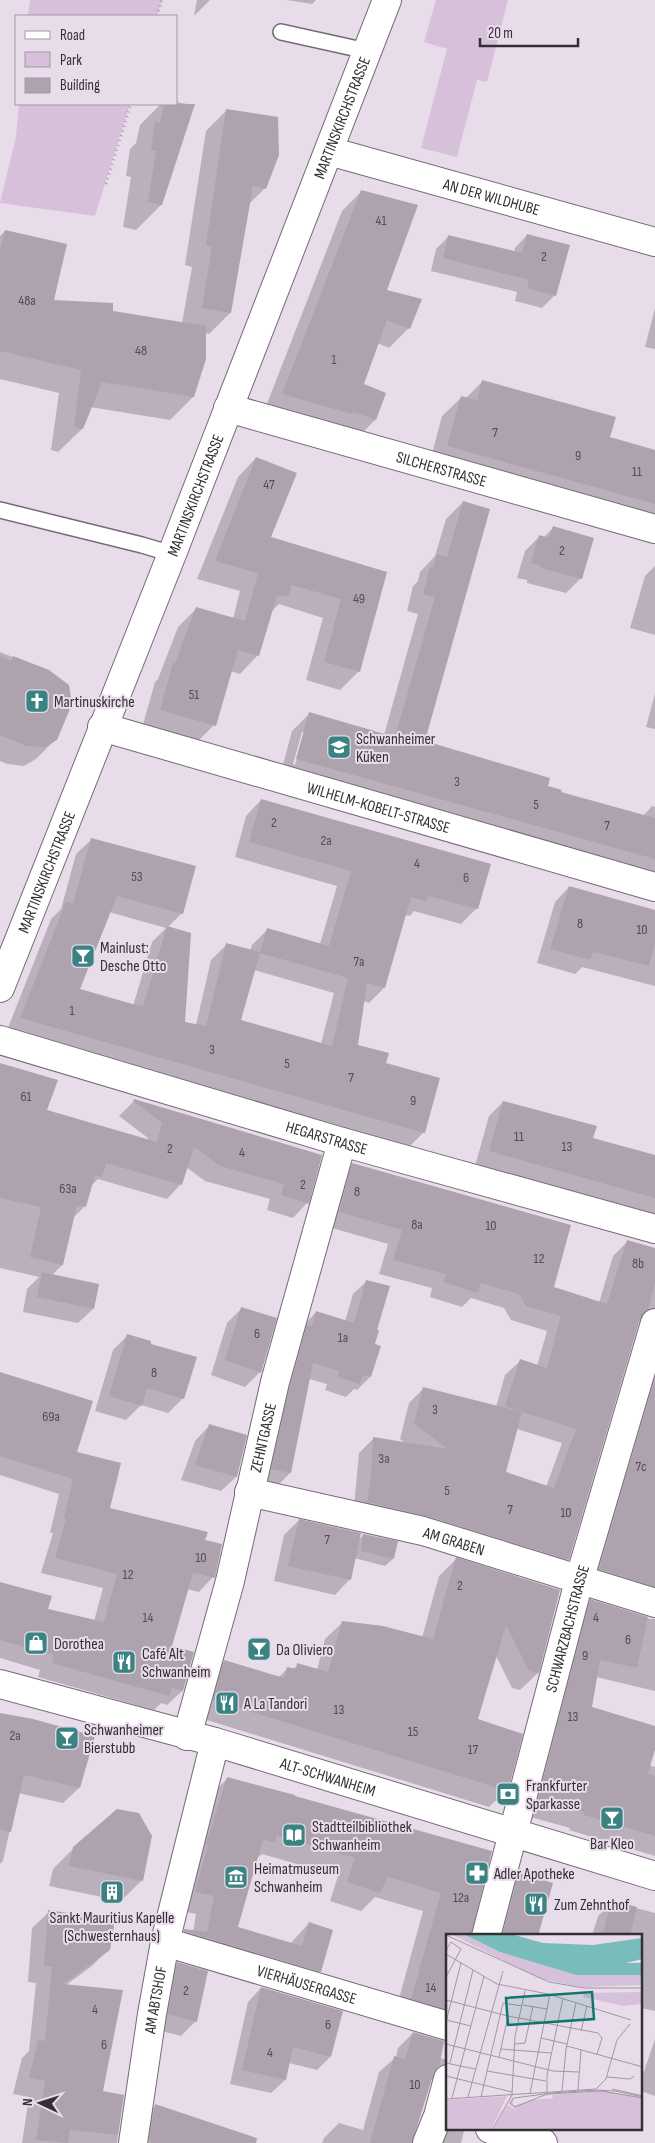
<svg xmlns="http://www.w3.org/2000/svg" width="655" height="2143" viewBox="0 0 655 2143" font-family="'Sofia Sans Condensed',sans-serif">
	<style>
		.green { fill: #d7c0da }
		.shadow { fill: #0003; fill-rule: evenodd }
		.building { fill: #aea2af; fill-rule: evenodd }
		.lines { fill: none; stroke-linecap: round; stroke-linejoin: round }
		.service-casing { stroke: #756a77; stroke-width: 18 }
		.minor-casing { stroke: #756a77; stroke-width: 30 }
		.path { stroke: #a79da8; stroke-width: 3; stroke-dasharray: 1 4; stroke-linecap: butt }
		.service { stroke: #fff; stroke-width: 15 }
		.minor { stroke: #fff; stroke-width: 28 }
		.labels { text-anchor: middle; stroke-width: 4; stroke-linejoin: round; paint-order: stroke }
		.number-label { font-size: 14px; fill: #524c54 }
		.street-label { font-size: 16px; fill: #342f35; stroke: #e9dcea }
		.poi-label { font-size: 16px; fill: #342f35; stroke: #e9dcea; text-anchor: start }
		.inset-road { fill: none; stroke: #a197a2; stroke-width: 1 }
		.view { fill: #0f766e; fill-opacity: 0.15; stroke: #0f766e; stroke-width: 2.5 }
		.inset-edge { fill: none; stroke: #342f35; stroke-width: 2.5 }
	</style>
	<rect width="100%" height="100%" fill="#e9dcea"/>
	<g class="green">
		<polygon points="30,0 162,0 157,16 28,16"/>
		<polygon points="436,0 508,0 487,82 477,80 457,157 421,148 447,49 424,42"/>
		<polygon points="19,104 130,104 95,216 0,203 16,137"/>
	</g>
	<g class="shadow">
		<polygon points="197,0 210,0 194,16"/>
		<polygon points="287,0 316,0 312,4"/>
		<polygon points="176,102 193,105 161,205 136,230 123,227 131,177 126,176 130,149 136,143 140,125 161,104 176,104"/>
		<polygon points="227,110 265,188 248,205 230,313 209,334 205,333 193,397 170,420 90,407 82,429 58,452 51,450 59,393 0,379 0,236 5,231 53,301 182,323 192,267 185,265 206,131"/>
		<polygon points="362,191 385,291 409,328 389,348 377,343 362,384 385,393 375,420 356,439 263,414 342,211"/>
		<polygon points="527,235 555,295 542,308 515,301 517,292 431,271 436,249 449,236 514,252 515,248"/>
		<polygon points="655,308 655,349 645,347"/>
		<polygon points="483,381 609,438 655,451 655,529 429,465 442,416 462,397 466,398"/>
		<polygon points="256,458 270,538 385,573 359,671 340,690 306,680 323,618 279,604 271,612 258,655 240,674 230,671 214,725 196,743 142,728 155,682 158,679 178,627 196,609 233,619 240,591 197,579 238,477"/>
		<path d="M 463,502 L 423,742 L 559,793 L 643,816 L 652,806 L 655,807 L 655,875 L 280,776 L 292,731 L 309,714 L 384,735 L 418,614 L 407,611 L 413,586 L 418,581 L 420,572 L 435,556 L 446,519 ZM 302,732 L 305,732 L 295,765 L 293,764 Z"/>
		<polygon points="553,528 581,578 566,593 527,583 527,580 517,578 525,551 539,537 543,538"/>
		<polygon points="655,566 655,635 630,628 645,576"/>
		<polygon points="0,652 48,671 56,739 36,759 24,766 7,764 0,761"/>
		<polygon points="655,694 655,729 646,727"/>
		<path d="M 261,800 L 489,865 L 476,909 L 461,924 L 414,911 L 410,916 L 405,915 L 384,988 L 369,1003 L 363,1001 L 356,1046 L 384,1064 L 424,1132 L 409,1147 L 6,1033 L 51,919 L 61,909 L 76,854 L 92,839 L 182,913 L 168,927 L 184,1023 L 196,1025 L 211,960 L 226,945 L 250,951 L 252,945 L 267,930 L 320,944 L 337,886 L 235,857 L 246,816 ZM 109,912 L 166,928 L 152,942 L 133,1006 L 78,990 ZM 254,970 L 334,993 L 321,1044 L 239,1021 Z"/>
		<polygon points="569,887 655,911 655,986 582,967 575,974 537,963 555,902"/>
		<polygon points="0,1068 45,1111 147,1140 148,1138 119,1116 135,1100 321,1156 307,1203 293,1218 267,1210 270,1199 205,1181 186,1167 181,1184 167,1199 98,1179 91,1186 85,1206 72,1219 62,1265 51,1276 93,1309 78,1323 23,1312 27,1289 39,1277 0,1268"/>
		<polygon points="503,1102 592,1139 655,1157 655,1216 475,1166 489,1116"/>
		<path d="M 353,1164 L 552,1287 L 599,1303 L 613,1256 L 627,1242 L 655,1250 L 655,1332 L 645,1322 L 638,1322 L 568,1559 L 553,1574 L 353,1517 L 359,1453 L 373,1439 L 407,1444 L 400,1439 L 409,1403 L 423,1389 L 496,1407 L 505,1375 L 520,1361 L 537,1366 L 547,1331 L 511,1320 L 504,1308 L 471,1298 L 462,1307 L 430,1297 L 432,1288 L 379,1274 L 388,1244 L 325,1226 L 338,1179 ZM 517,1429 L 562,1443 L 546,1487 L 505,1472 Z"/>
		<polygon points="367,1281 375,1331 373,1345 379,1347 370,1377 357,1390 354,1389 346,1397 325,1390 327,1384 309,1379 290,1473 277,1486 259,1482 303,1326 316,1312 345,1321 353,1294"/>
		<polygon points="242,1308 260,1372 245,1387 211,1375 227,1323"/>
		<polygon points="128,1335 149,1345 183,1398 168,1413 141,1405 126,1420 95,1411 113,1350"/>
		<polygon points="655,1346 655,1605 585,1584"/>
		<polygon points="0,1388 75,1453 109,1509 204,1541 213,1577 199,1592 187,1589 170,1647 182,1691 167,1705 161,1703 154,1710 38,1677 40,1670 0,1658 0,1584 47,1609 94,1621 103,1588 41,1573 53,1533 50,1533 59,1494 0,1475"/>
		<polygon points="209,1426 236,1477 221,1491 181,1480 195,1441"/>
		<polygon points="299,1520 358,1541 363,1535 393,1559 385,1566 354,1558 349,1580 335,1595 274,1581 284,1535"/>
		<polygon points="456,1559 559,1591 538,1673 520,1690 512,1688 496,1656 476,1720 507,1790 489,1807 197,1717 207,1679 225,1662 278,1678 288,1668 293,1669 298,1665 317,1670 325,1639 343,1622 422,1638 439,1576"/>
		<polygon points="591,1601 650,1619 655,1619 655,1691 596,1677 591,1708 655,1727 655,1746 649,1765 655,1767 655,1856 569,1830 570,1828 523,1815 575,1616"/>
		<polygon points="0,1714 79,1788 63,1803 18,1793 3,1861 0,1864"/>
		<polygon points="227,1779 490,1852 448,1936 448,2015 394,2017 423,1911 375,1897 361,1911 330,1901 338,1876 262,1854 256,1859 236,1928 290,1944 309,1923 320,1971 302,1990 166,1949 185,1931 193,1932 196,1914 177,1910 209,1797"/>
		<polygon points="74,1848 142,1880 121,1901 49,1886 53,1869"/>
		<polygon points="519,1874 536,1936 489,1936 501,1893"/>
		<polygon points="613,1902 655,1913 655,2011 641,2008 641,1936 592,1936 598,1916"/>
		<polygon points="49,1912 109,1949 92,1966 66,1985 102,2091 123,2096 117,2143 22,2143 29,2097 13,2094 22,2058 29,2051 36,1983 28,1982 32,1928"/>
		<polygon points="178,1963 196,2021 181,2036 154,2029 163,1978"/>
		<polygon points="261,1988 341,2012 330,2057 317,2070 289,2063 285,2080 271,2093 230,2084 248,2002"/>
		<polygon points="413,2033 444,2042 440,2058 448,2060 448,2089 437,2079 431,2079 411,2143 322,2143 324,2138 339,2123 363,2130 379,2072 396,2057 398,2048"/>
		<polygon points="655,2039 655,2096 641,2091 641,2080"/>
		<polygon points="448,2103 448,2129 469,2129 464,2131 461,2143 436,2143"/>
		<polygon points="155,2106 224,2143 135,2143 138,2122"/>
	</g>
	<g class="building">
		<polygon points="164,104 195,104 162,205 148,202 156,151 151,151 155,122 160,123"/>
		<polygon points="226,109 278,117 279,155 266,189 253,186 231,313 202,308 212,246 206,245"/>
		<polygon points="361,190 418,205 387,290 422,299 410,329 387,320 364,384 386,393 376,420 353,412 352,414 282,394"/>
		<polygon points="5,230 67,244 54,300 113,303 113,311 206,326 206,359 194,397 102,382 83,429 74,427 81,370 0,351 0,250"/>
		<polygon points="527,234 570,245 556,296 527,288 529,280 443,258 448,235 522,253"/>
		<polygon points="482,380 616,417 610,437 655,450 655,504 447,446 461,396 477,400"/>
		<polygon points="256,457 297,473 271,537 387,572 360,672 324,662 341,599 292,585 288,597 281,595 281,597 277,596 259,656 238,650 216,726 160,710 173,663 175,663 196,607 245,621 258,573 215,561"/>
		<polygon points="463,501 490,509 425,741 550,778 548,786 562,790 561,792 655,818 655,859 296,759 309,712 395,737 435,597 423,594 430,567 433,568 437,554 447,557"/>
		<polygon points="553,526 594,538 582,579 541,568 541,566 531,563 539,535 549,538"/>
		<polygon points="0,656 11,661 13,656 49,670 69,685 72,704 57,740 45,747 27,746 0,735"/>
		<path d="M 261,799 L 491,864 L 478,909 L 428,896 L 426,901 L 411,897 L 385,988 L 367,983 L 358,1045 L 389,1053 L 386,1063 L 440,1078 L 425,1133 L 20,1018 L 66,902 L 73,904 L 91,838 L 196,866 L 183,914 L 117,896 L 80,989 L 143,1007 L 167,926 L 191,933 L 185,1022 L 206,1026 L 226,943 L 260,952 L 267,928 L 329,946 L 351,871 L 249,842 ZM 260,953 L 348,978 L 332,1046 L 241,1020 Z"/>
		<polygon points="569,886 655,910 655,943 649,966 593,952 590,960 550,949"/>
		<polygon points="0,1063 58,1080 47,1110 157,1142 162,1123 133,1101 134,1099 322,1155 309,1204 281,1195 284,1184 220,1166 194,1147 182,1185 106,1163 102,1177 95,1175 86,1207 77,1205 63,1265 30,1257 41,1207 0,1198"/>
		<polygon points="503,1101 597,1126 593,1138 655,1155 655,1198 489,1151"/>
		<path d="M 352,1163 L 571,1225 L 554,1287 L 607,1304 L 627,1240 L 655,1248 L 655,1284 L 648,1310 L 640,1319 L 569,1560 L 428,1516 L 367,1502 L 371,1475 L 373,1437 L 448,1449 L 414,1424 L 423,1387 L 522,1412 L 505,1406 L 520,1359 L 547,1368 L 561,1316 L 526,1306 L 519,1294 L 481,1283 L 478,1293 L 443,1282 L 446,1274 L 393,1260 L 402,1230 L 339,1212 ZM 522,1412 L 576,1429 L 554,1488 L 506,1472 Z"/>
		<polygon points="42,1272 99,1284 94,1309 37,1297"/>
		<polygon points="366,1280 390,1286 377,1330 379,1330 375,1344 381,1346 371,1377 363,1375 360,1384 337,1377 339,1371 313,1363 291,1473 271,1469 290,1386 307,1325 312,1326 316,1311 354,1323"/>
		<polygon points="241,1307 277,1318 261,1373 225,1360"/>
		<polygon points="127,1334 151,1341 151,1344 197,1357 184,1399 147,1388 142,1406 109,1396"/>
		<polygon points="0,1372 93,1401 77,1452 121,1463 110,1508 208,1532 205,1540 222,1544 215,1578 193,1573 172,1646 194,1652 183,1691 172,1688 169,1696 52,1663 54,1655 0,1640 0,1582 52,1596 48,1609 104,1622 117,1574 55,1558 66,1519 64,1518 73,1479 0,1456"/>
		<polygon points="655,1378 655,1587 599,1569"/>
		<polygon points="209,1424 247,1435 237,1477 195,1465"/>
		<polygon points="299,1519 361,1533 351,1580 288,1566"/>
		<polygon points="363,1534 398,1541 394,1559 361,1551"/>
		<polygon points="456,1557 560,1590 539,1673 529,1671 506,1625 478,1719 523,1734 508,1791 213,1700 224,1660 284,1678 287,1667 296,1669 297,1663 328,1672 342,1621 383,1626 433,1639"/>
		<polygon points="590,1599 648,1617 637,1668 600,1660 592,1707 655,1726 655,1750 648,1773 655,1776 655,1836 584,1815 584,1812 538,1800"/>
		<polygon points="0,1713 33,1719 95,1736 80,1788 24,1775 11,1832 0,1830"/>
		<polygon points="227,1777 295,1795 295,1796 492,1851 471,1936 448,1936 448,2010 411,1999 441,1893 388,1877 380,1893 347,1882 355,1858 277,1835 275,1843 263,1839 238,1927 302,1946 309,1922 333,1930 321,1972 184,1931 184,1929 207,1932 214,1896 195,1892 208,1845 206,1844"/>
		<polygon points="117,1809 139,1813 152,1836 143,1881 69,1866 73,1847"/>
		<polygon points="519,1873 553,1883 538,1936 502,1936"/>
		<polygon points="612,1900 637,1907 630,1936 602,1936"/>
		<polygon points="48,1910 115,1920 110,1950 63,1984 123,1990 103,2091 124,2095 118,2135 70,2130 68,2143 36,2140 45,2081 29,2078 38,2040 45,2041 52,1967 44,1966"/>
		<polygon points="177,1962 208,1971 197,2022 168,2014"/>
		<polygon points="261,1987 343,2011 331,2057 293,2047 286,2080 242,2070"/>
		<polygon points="413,2032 444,2041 439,2067 433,2075 412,2143 370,2143 394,2056 405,2059"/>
		<polygon points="155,2104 257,2138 256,2143 151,2143 151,2139 149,2138"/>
	</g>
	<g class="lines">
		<g class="service-casing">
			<g id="service">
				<polyline points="281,32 367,51"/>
				<polyline points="0,510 142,545 172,554"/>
			</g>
		</g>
		<g class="minor-casing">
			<g id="minor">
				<path id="s1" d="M 329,151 L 655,242"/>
				<path id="s2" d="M 228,408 L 655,529"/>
				<path id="s3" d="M 102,727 L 655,887"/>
				<path id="s4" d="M 0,988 L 172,554 L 387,0"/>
				<path id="s5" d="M 0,1040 L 342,1142 L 655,1229"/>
				<path id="s6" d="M 249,1492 L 423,1531 L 655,1603"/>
				<path id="s7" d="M 0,1684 L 215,1742 L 655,1876"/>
				<path id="s8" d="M 187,1736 L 230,1581 L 275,1382 L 342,1142"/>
				<path id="s9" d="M 486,1936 L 579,1581 L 655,1323"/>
				<path id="s10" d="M 165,1942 L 448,2026"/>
				<polyline points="490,2129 543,2143"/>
				<path id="s11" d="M 133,2143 L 152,2014 L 165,1942 L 215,1742"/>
				<polyline points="427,2143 438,2116 448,2079"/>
			</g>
		</g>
		<g class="path">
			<polyline points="157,16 162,0"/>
			<polyline points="106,184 131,104"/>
		</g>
		<use href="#service" class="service"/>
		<use href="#minor" class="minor"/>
	</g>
	<defs>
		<g id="church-square" transform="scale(1.25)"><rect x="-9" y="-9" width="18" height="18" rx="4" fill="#3a8383" stroke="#e9dcea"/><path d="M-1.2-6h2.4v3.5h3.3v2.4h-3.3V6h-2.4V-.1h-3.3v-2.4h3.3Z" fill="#fff"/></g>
		<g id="school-square" transform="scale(1.25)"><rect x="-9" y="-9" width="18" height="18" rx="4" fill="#3a8383" stroke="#e9dcea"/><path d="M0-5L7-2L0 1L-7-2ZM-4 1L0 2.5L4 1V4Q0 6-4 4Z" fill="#fff"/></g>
		<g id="bar-square" transform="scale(1.25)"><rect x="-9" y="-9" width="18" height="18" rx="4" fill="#3a8383" stroke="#e9dcea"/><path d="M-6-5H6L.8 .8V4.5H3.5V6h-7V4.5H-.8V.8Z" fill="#fff"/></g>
		<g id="shop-square" transform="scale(1.25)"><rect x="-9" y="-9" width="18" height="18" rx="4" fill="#3a8383" stroke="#e9dcea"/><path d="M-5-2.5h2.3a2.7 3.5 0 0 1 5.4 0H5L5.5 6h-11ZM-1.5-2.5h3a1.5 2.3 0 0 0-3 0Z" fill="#fff"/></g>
		<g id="restaurant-square" transform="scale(1.25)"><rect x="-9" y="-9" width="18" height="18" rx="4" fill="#3a8383" stroke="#e9dcea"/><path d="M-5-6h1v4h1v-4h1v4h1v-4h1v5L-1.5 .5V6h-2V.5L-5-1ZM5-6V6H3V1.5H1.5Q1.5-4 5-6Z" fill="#fff"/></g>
		<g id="bank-square" transform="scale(1.25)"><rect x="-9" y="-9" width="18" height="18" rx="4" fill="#3a8383" stroke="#e9dcea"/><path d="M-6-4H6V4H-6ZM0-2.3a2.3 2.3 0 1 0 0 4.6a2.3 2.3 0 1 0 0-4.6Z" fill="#fff"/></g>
		<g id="library-square" transform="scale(1.25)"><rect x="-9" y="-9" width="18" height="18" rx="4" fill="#3a8383" stroke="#e9dcea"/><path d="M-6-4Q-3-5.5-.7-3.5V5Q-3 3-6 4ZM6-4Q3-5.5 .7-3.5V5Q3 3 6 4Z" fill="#fff"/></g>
		<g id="pharmacy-square" transform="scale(1.25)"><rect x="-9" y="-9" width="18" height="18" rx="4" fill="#3a8383" stroke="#e9dcea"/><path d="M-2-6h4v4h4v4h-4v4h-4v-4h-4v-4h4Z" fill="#fff"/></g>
		<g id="museum-square" transform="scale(1.25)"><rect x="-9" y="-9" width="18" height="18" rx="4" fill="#3a8383" stroke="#e9dcea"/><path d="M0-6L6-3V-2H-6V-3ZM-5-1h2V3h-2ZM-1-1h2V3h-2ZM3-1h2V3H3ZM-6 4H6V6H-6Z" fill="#fff"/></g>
		<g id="building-square" transform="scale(1.25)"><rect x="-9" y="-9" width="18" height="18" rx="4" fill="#3a8383" stroke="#e9dcea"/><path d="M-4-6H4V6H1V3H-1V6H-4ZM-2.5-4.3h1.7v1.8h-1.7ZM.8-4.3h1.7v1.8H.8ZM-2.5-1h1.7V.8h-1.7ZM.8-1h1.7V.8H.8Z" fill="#fff"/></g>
	</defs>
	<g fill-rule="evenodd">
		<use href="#church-square" x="37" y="701"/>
		<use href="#school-square" x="339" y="747"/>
		<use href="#bar-square" x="83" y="956"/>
		<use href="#shop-square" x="36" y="1643"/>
		<use href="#bar-square" x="259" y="1649"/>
		<use href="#restaurant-square" x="124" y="1662"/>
		<use href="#restaurant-square" x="227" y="1703"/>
		<use href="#bar-square" x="67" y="1738"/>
		<use href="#bank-square" x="508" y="1794"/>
		<use href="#bar-square" x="612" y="1818"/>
		<use href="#library-square" x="294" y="1835"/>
		<use href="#pharmacy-square" x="477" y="1873"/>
		<use href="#museum-square" x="236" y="1877"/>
		<use href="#building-square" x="112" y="1892"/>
		<use href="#restaurant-square" x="536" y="1904"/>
	</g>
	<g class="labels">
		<g class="number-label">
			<text x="381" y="225">41</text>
			<text x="544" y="261">2</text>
			<text x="27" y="305">48a</text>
			<text x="141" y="355">48</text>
			<text x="334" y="364">1</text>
			<text x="495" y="437">7</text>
			<text x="578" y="460">9</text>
			<text x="637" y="476">11</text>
			<text x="269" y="489">47</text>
			<text x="562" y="555">2</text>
			<text x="359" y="603">49</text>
			<text x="194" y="699">51</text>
			<text x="457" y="786">3</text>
			<text x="536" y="809">5</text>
			<text x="274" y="827">2</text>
			<text x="607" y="830">7</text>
			<text x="326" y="845">2a</text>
			<text x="417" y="868">4</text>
			<text x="137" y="881">53</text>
			<text x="466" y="882">6</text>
			<text x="580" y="928">8</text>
			<text x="642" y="934">10</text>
			<text x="359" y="966">7a</text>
			<text x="72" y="1015">1</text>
			<text x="212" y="1054">3</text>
			<text x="287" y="1068">5</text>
			<text x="351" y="1082">7</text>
			<text x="26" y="1101">61</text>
			<text x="413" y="1105">9</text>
			<text x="519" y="1141">11</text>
			<text x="567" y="1151">13</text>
			<text x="170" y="1153">2</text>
			<text x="242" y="1157">4</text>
			<text x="303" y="1189">2</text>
			<text x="68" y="1193">63a</text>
			<text x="357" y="1196">8</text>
			<text x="417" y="1229">8a</text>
			<text x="491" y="1230">10</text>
			<text x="539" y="1263">12</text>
			<text x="638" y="1268">8b</text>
			<text x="257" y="1338">6</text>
			<text x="343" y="1342">1a</text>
			<text x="154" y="1377">8</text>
			<text x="435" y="1414">3</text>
			<text x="51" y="1421">69a</text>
			<text x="384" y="1463">3a</text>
			<text x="641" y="1471">7c</text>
			<text x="447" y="1495">5</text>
			<text x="510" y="1514">7</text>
			<text x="566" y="1517">10</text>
			<text x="327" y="1544">7</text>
			<text x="201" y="1562">10</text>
			<text x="128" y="1579">12</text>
			<text x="460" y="1590">2</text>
			<text x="148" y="1622">14</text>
			<text x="596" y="1622">4</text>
			<text x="628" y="1644">6</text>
			<text x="585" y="1660">9</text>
			<text x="339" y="1714">13</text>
			<text x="573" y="1721">13</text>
			<text x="413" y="1736">15</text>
			<text x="15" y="1740">2a</text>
			<text x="473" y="1754">17</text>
			<text x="461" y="1902">12a</text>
			<text x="431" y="1992">14</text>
			<text x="186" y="1995">2</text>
			<text x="95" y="2014">4</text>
			<text x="328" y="2029">6</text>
			<text x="104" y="2049">6</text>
			<text x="270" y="2057">4</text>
			<text x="415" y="2089">10</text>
		</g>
		<g class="street-label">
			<text dy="6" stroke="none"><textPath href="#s4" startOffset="935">MARTINSKIRCHSTRASSE</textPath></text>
			<text dy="6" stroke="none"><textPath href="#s1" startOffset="169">AN DER WILDHUBE</textPath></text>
			<text dy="6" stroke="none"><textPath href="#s2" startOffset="222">SILCHERSTRASSE</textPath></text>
			<text dy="6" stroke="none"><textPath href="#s4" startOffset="530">MARTINSKIRCHSTRASSE</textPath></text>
			<text dy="6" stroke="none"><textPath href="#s3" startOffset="288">WILHELM-KOBELT-STRASSE</textPath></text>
			<text dy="6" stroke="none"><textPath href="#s4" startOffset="125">MARTINSKIRCHSTRASSE</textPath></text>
			<text dy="6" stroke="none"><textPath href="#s5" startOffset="341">HEGARSTRASSE</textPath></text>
			<text dy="6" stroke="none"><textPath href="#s8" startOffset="308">ZEHNTGASSE</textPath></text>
			<text dy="6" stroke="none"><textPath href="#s6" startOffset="211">AM GRABEN</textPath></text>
			<text dy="6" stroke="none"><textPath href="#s9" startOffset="318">SCHWARZBACHSTRASSE</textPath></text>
			<text dy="6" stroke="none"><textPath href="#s7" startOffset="341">ALT-SCHWANHEIM</textPath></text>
			<text dy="6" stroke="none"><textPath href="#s10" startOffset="148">VIERHÄUSERGASSE</textPath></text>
			<text dy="6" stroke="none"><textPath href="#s11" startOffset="145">AM ABTSHOF</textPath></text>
		</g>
		<g class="poi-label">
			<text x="54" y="707">Martinuskirche</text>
			<text x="356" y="744">Schwanheimer<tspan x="356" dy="18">Küken</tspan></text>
			<text x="100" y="953">Mainlust:<tspan x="100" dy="18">Desche Otto</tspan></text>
			<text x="54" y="1649">Dorothea</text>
			<text x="276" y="1655">Da Oliviero</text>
			<text x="142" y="1659">Café Alt<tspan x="142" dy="18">Schwanheim</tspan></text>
			<text x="244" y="1709">A La Tandori</text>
			<text x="84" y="1735">Schwanheimer<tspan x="84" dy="18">Bierstubb</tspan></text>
			<text x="526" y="1791">Frankfurter<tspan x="526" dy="18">Sparkasse</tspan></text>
			<text x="312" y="1832">Stadtteilbibliothek<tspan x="312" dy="18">Schwanheim</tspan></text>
			<text x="612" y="1849" text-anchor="middle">Bar Kleo</text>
			<text x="254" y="1874">Heimatmuseum<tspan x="254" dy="18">Schwanheim</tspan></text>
			<text x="494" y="1879">Adler Apotheke</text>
			<text x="554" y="1910">Zum Zehnthof</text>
			<text x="112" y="1923" text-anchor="middle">Sankt Mauritius Kapelle<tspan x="112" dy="18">(Schwesternhaus)</tspan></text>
		</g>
	</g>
	<g transform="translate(446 1934)">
		<rect width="196" height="196" fill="#e9dcea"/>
		<path d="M 5,0 L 17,0 L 54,18 L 130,41 L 196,41 L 196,51 L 135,53 L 94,45 ZM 196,58 L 196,70 L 178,72 L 137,63 L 138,59 ZM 158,157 L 196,164 L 196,196 L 47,196 L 61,171 L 72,177 L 63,170 L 67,162 L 67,172 L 85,166 L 107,164 L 106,161 L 91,163 L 101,161 ZM 61,162 L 45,196 L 0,196 L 0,166 Z" fill="#d7c0da"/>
		<path d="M 17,0 L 65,0 L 97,9 L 147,11 L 196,4 L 196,25 L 180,29 L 196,29 L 196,41 L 130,41 L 54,18 Z" fill="#79bcbc"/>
		<path class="inset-road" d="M 0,1 L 103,48 L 138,54 L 197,54M 0,16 L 5,8 L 15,15 L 0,43M 0,20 L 51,50 L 102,60 L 185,86M 0,66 L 62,82 L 152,99 L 156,104 L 151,120M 77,71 L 101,75M 0,86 L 25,92M 0,88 L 15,29M 135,97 L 141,72M 95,104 L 121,110M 0,110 L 107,137 L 133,138M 69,110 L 79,109 L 87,72M 121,112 L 197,133M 55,115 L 105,119M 53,123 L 62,82M 0,129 L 29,135M 4,129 L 27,36M 41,137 L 100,147M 0,142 L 66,158M 161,143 L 184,145 L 188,142M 166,155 L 197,162M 132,156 L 135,116M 116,157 L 120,115 L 130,69M 101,158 L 101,141 L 117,64M 84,159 L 104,60M 66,160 L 69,102 L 79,57M 22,163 L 57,37M 35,163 L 57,69 L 76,72M 197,163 L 169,157 L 150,156 L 106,159 L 68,164 L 64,169 L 69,173 L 101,160 L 155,157 L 197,164M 6,164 L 38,42M 0,165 L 150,155 L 160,145 L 171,106 L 184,90M 46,196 L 66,161"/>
		<path class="view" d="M 146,58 L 148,85 L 62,91 L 60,64 Z"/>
		<rect width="196" height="196" class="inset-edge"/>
	</g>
	<rect x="15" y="15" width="162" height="90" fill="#e9dcea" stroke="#a197a2"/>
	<rect x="25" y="31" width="25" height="8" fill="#ffffff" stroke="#a197a2"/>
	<text x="60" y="40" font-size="15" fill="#342f35">Road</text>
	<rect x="25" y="52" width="25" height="15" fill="#d7c0da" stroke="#a197a2"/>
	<text x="60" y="65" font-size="15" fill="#342f35">Park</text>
	<rect x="25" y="78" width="25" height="15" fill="#aea2af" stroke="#a197a2"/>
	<text x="60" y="90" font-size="15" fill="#342f35">Building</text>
	<g transform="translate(40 2103) rotate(274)" stroke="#e9dcea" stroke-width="4" paint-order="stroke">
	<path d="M0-4L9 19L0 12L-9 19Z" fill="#342f35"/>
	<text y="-8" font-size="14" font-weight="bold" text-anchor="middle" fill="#342f35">N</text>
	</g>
	<path d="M480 38v8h98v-8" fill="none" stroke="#342f35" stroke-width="2.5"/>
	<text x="488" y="38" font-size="15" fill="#342f35" stroke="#e9dcea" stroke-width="4" paint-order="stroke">20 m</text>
</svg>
